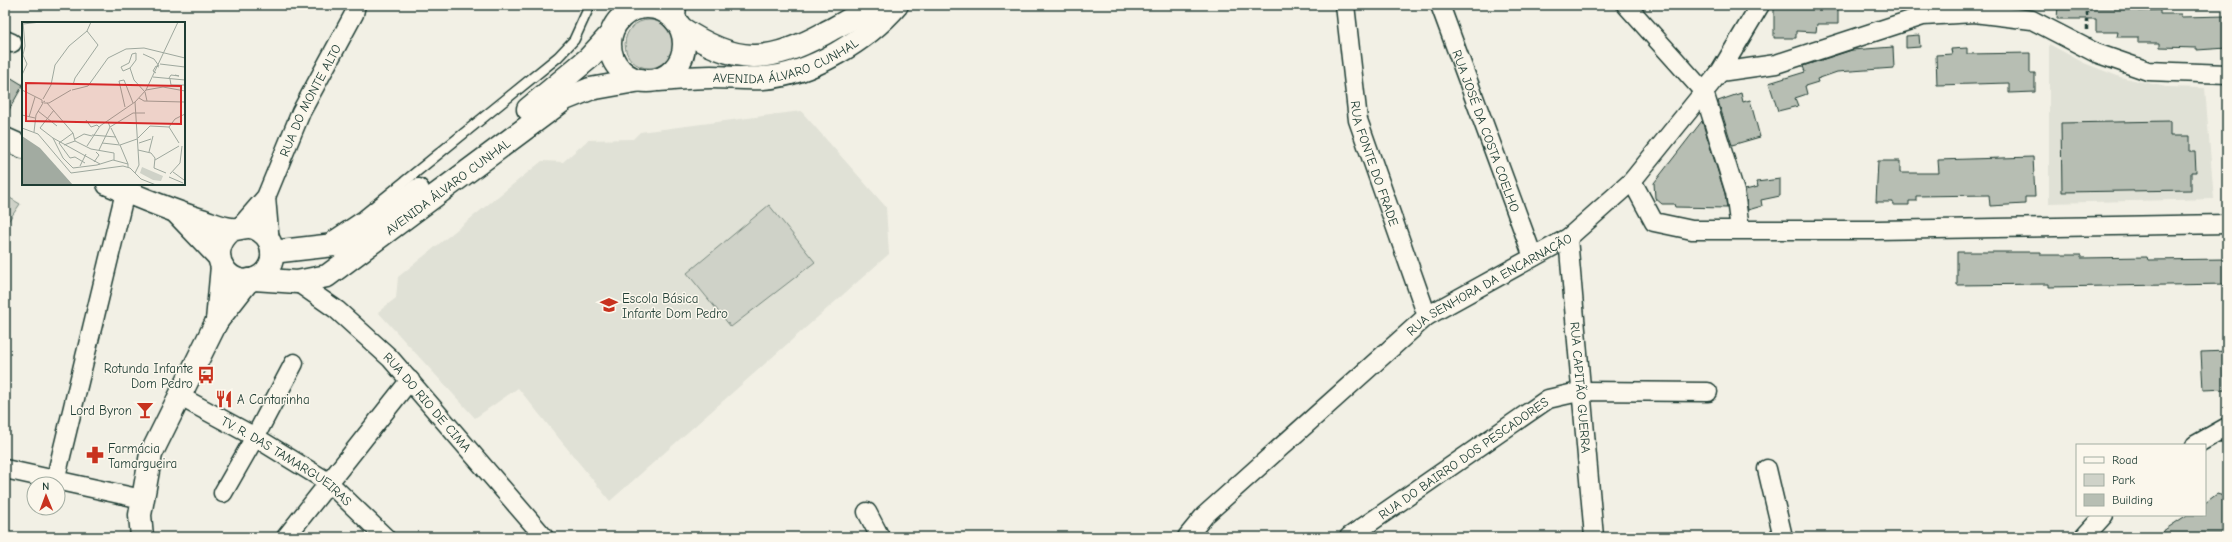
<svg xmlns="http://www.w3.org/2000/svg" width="2232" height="542" viewBox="0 0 2232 542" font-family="'Comic Neue',sans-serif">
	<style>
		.built { fill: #e0e1d6 }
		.green { fill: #cfd2c8; stroke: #77887e }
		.building { fill: #b7beb3; stroke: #1f3d34 }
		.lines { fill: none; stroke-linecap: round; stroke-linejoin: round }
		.service-casing { stroke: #1f3d34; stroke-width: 12 }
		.minor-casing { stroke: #1f3d34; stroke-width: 21 }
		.tertiary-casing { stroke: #1f3d34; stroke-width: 25 }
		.secondary-casing { stroke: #1f3d34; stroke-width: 25 }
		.path { stroke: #1f3d34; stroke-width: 2.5; stroke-dasharray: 4 3; stroke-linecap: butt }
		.service { stroke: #fbf7ec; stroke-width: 9 }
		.minor { stroke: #fbf7ec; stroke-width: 18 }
		.tertiary { stroke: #fbf7ec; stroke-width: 22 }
		.secondary { stroke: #fbf7ec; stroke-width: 22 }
		.labels { text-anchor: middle; stroke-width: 3; stroke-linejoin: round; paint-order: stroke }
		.street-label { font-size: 13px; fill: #1f3d34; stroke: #fbf7ec }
		.poi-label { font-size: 13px; fill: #1f3d34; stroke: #fbf7ec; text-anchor: start }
		.inset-road { fill: none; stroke: #9ea89e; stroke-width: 1 }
		.view { fill: #d62828; fill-opacity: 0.15; stroke: #d62828; stroke-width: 2 }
		.inset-edge { fill: none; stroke: #1f3d34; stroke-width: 2 }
	</style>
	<rect width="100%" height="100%" fill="#f2f0e5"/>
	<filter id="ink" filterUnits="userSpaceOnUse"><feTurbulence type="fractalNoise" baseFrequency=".025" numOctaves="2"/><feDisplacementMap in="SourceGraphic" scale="8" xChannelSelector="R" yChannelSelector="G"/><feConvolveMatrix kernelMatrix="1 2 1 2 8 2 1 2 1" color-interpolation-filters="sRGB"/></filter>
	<g filter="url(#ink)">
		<g class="built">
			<polygon points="2049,44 2084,63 2120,77 2166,87 2205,88 2214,199 2049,203"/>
			<polygon points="801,111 886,207 889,254 610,501 518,388 475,418 378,312 396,298 398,277 542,161 563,162 588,140 633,139 640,132"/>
		</g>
		<g class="green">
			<circle cx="649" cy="44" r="24"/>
			<polygon points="5,195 20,204 5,226"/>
			<polygon points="769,205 815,262 731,327 687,273"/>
		</g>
		<g class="building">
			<polygon points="1774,5 1838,5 1838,24 1817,24 1816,32 1796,31 1796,38 1774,38"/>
			<polygon points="2058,5 2139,6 2139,11 2160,10 2160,14 2181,14 2181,17 2227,16 2227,48 2197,50 2197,48 2160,47 2160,43 2138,43 2138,37 2117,37 2118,32 2096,32 2096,19 2057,19"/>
			<polygon points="1919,35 1920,47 1906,48 1906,36"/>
			<polygon points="1893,47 1894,68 1837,72 1817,79 1818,82 1805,86 1807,94 1795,98 1798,106 1778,111 1769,83 1805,72 1803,66 1852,50"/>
			<polygon points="1967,48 1967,54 2030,53 2030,73 2035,73 2035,92 2009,93 2009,83 1937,85 1936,55 1952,54 1951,49"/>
			<polygon points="5,74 23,85 5,117"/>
			<polygon points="1741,93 1743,102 1750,100 1760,137 1732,145 1718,101"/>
			<polygon points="1702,121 1725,194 1727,208 1675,207 1674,204 1662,204 1655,198 1654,183"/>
			<polygon points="2170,121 2170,136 2190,136 2190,152 2195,152 2196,172 2191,172 2191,190 2062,192 2061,123"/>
			<polygon points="2033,157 2035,197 2025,197 2025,204 1990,206 1989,195 1916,196 1916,201 1909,201 1909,205 1893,205 1893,202 1876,202 1878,161 1900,161 1900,173 1939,173 1938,160"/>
			<polygon points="1780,179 1780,196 1761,200 1762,206 1748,210 1745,190 1758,187 1757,182"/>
			<polygon points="1957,252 2041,252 2041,255 2081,255 2081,258 2147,257 2148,260 2227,259 2227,284 2049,287 2049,284 1957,285"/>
			<polygon points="2227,351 2227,389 2203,390 2201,352"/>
			<polygon points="2217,494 2227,497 2227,537 2154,537 2187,515 2205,515 2205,503"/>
		</g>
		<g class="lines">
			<g class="service-casing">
				<polyline id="service" points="332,236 362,216 558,57 574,40 590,5"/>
			</g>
			<g class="minor-casing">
				<g id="minor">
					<path id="s1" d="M 1345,5 L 1358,120 L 1427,316"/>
					<path id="s2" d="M 1440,5 L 1533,257"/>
					<polyline points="1626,5 1704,92 1735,192 1740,229"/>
					<polyline points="5,40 12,43"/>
					<polyline points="1720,72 1776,64 1923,16 1974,13 2032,20 2096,53 2148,71 2227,74"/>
					<polyline points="1632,181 1654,222 1692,230 1877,230 2227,224"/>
					<polyline points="266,197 270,243"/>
					<path id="s3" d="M 240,227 L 266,197 L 301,112 L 354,14 L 356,5"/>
					<path id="s4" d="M 1568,238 L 1594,537"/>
					<path id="s5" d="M 297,282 L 337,310 L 390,358 L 544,537"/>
					<path id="s6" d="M 179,396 L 255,437 L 328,482 L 385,537"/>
					<polyline points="2195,445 2227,427"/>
					<polyline points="5,469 142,499"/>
					<polyline points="1767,469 1783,537"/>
					<polyline points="55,481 125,192"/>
					<polyline points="223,493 255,437 294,363"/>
					<polyline points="867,512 880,537"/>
					<polyline points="286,537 410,380"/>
					<path id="s7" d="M 1187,537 L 1205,515 L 1427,316 L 1568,238 L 1632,181 L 1720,72 L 1760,5"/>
					<path id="s8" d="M 1349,537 L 1548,399 L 1583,391 L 1708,392"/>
					<polyline points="2084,537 2104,515"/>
				</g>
			</g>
			<g class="tertiary-casing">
				<g id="tertiary">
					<polyline points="640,7 642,5"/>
					<polyline points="674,18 675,5"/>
					<polyline points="5,139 23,147"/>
					<path d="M 108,184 C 138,197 170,210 201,220 C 211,223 221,228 231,229 C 240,231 247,222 260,231 C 275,241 277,263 262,275 C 234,296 200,255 232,230"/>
					<polyline points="177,213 219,257"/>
					<polyline points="217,321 222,266"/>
					<polyline points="142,537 140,515 151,454 217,321 249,280"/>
				</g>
			</g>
			<g class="secondary-casing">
				<g id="secondary">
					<circle cx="647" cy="44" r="37"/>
					<path d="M 681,28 C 736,65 768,64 825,33 C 839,25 858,17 869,5"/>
					<path id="s9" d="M 659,80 C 676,79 693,77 711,77 C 728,77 746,79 763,78 C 810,75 867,40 897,5"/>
					<polyline points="528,109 589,58 610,35"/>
					<polyline points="272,252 334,245 357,236 418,190"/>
					<path id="s10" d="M 254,279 L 297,282 L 327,276 L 565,99 L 590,89 L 641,80"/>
				</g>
			</g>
			<polyline class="path" points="2087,30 2087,5"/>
			<use href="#service" class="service"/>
			<use href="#minor" class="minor"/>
			<use href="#tertiary" class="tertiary"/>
			<use href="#secondary" class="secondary"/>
		</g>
	</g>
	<defs>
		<g id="school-bare" transform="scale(1.38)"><path d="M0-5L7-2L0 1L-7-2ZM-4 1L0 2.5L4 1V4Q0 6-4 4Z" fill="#c8321e" stroke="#fbf7ec" stroke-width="2.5" paint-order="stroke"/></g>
		<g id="bus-bare" transform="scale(1.38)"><path d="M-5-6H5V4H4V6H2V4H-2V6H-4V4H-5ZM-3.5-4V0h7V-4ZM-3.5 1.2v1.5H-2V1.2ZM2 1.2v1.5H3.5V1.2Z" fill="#c8321e" stroke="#fbf7ec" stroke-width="2.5" paint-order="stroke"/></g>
		<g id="restaurant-bare" transform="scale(1.38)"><path d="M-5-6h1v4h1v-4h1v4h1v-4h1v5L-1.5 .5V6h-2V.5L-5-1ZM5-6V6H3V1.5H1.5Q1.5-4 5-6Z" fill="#c8321e" stroke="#fbf7ec" stroke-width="2.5" paint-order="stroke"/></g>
		<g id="bar-bare" transform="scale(1.38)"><path d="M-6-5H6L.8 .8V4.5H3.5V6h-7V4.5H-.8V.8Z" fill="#c8321e" stroke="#fbf7ec" stroke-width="2.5" paint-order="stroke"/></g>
		<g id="pharmacy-bare" transform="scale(1.38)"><path d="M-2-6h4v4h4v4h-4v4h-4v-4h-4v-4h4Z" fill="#c8321e" stroke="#fbf7ec" stroke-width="2.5" paint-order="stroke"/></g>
	</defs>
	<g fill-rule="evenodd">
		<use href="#school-bare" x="609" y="305"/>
		<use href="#bus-bare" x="206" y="375"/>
		<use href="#restaurant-bare" x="224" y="399"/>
		<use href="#bar-bare" x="145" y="410"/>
		<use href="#pharmacy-bare" x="95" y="455"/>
	</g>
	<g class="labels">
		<g class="street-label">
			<text dy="5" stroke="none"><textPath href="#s9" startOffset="130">AVENIDA ÁLVARO CUNHAL</textPath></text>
			<text dy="5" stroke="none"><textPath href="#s3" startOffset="146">RUA DO MONTE ALTO</textPath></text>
			<text dy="5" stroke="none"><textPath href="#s2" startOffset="134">RUA JOSÉ DA COSTA COELHO</textPath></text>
			<text dy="5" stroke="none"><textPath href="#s1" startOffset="162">RUA FONTE DO FRADE</textPath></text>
			<text dy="5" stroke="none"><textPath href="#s10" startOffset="224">AVENIDA ÁLVARO CUNHAL</textPath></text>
			<text dy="5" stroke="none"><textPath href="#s7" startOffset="396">RUA SENHORA DA ENCARNAÇÃO</textPath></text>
			<text dy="5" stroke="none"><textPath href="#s4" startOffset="150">RUA CAPITÃO GUERRA</textPath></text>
			<text dy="5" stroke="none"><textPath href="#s5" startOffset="178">RUA DO RIO DE CIMA</textPath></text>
			<text dy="5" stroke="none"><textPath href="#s8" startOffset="139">RUA DO BAIRRO DOS PESCADORES</textPath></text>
			<text dy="5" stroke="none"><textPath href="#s6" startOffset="126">TV. R. DAS TAMARGUEIRAS</textPath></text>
		</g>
		<g class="poi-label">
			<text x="622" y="303">Escola Básica<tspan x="622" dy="15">Infante Dom Pedro</tspan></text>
			<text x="193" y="373" text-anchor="end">Rotunda Infante<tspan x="193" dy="15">Dom Pedro</tspan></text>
			<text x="237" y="404">A Cantarinha</text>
			<text x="132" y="415" text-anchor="end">Lord Byron</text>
			<text x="108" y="453">Farmácia<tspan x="108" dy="15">Tamargueira</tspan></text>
		</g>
	</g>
	<g transform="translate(22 22)">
		<rect width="163" height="163" fill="#f2f0e5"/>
		<path d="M 120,145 L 141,154 L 139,159 L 131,158 L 118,151 Z" fill="#cfd2c8"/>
		<path d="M 0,114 L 18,126 L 51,163 L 0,163 Z" fill="#a2aba1"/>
		<path class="inset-road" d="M 1,2 L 19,0M 121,32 L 132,37 L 137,44M 138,42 L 163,45M 108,46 L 101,49 L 99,45 L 107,41 L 110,32 L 114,31 L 114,38 L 108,46 L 112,58 L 123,70 L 125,79M 134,51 L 131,49 L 134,44 L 137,45M 0,53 L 5,42 L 1,33 L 3,24 L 1,0M 131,55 L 163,58M 147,56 L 149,53 L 157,54 L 153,53M 148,57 L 149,63 L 163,63M 51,63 L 53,56 L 76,23 L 65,9M 0,68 L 20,78 L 20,81 L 23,79M 50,68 L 66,64 L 86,36 L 104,27 L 122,26 L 163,36M 124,68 L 141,65 L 163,69M 117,76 L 122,79 L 162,80M 21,77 L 29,63 L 33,43 L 47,24 L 65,9 L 69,0M 22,81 L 27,81 L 49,68M 25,81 L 51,111 L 53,119M 103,85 L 97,59 L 102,58 L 111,81M 32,88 L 18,106 L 31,116 L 41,136 L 51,146 L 75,143 L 91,138 L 106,142 L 106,145M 16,89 L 35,104M 0,93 L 13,96M 7,95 L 13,75M 64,98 L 69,105 L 75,103 L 77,105M 88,105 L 111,91 L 123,91M 147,105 L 153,97 L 163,92M 147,105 L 157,121M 0,106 L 16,112 L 49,151 L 101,144 L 108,146 L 119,157 L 134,163M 89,106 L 97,122M 12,110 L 14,93 L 21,81M 70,113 L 94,115M 31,116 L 78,142M 116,116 L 128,104 L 147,105M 53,117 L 62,112 L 70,114M 37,121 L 48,136 L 53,135 L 63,141M 37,121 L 51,111M 80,121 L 98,123 L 106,142M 117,121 L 129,117M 42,123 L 53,119 L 69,127 L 92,131 L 92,138M 98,123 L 115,117M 65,124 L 78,104 L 113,80 L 124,68 L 156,0M 77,128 L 88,105 L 86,100M 116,128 L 129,131 L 133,136 L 132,146 L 144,151M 127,130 L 131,114M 133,138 L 157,124M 72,140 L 77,133 L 74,130M 58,144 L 64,132M 151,150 L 162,158M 113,151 L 117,143 L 113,80M 148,152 L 158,141 L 160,124M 147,155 L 161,161"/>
		<path class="view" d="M 4,61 L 159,64 L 159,102 L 4,99 Z"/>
		<rect width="163" height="163" class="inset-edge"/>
	</g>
	<rect width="2232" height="542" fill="none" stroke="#fbf7ec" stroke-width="20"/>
	<rect x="10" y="10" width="2212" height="522" fill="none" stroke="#1f3d34" stroke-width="1.5" filter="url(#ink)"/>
	<rect x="2076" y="444" width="130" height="72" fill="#fbf7ec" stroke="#a3ada2"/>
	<rect x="2084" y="457" width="20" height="6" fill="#fbf7ec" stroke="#a3ada2"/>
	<text x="2112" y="464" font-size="12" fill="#1f3d34">Road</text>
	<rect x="2084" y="474" width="20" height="12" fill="#cfd2c8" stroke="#a3ada2"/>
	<text x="2112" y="484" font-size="12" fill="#1f3d34">Park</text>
	<rect x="2084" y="494" width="20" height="12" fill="#b7beb3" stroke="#a3ada2"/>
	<text x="2112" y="504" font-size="12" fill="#1f3d34">Building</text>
	<g transform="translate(46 496) rotate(359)"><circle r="19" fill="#fbf7ec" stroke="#a3ada2"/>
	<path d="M0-3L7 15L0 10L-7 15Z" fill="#c8321e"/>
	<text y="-6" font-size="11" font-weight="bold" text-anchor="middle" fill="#1f3d34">N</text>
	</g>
</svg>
